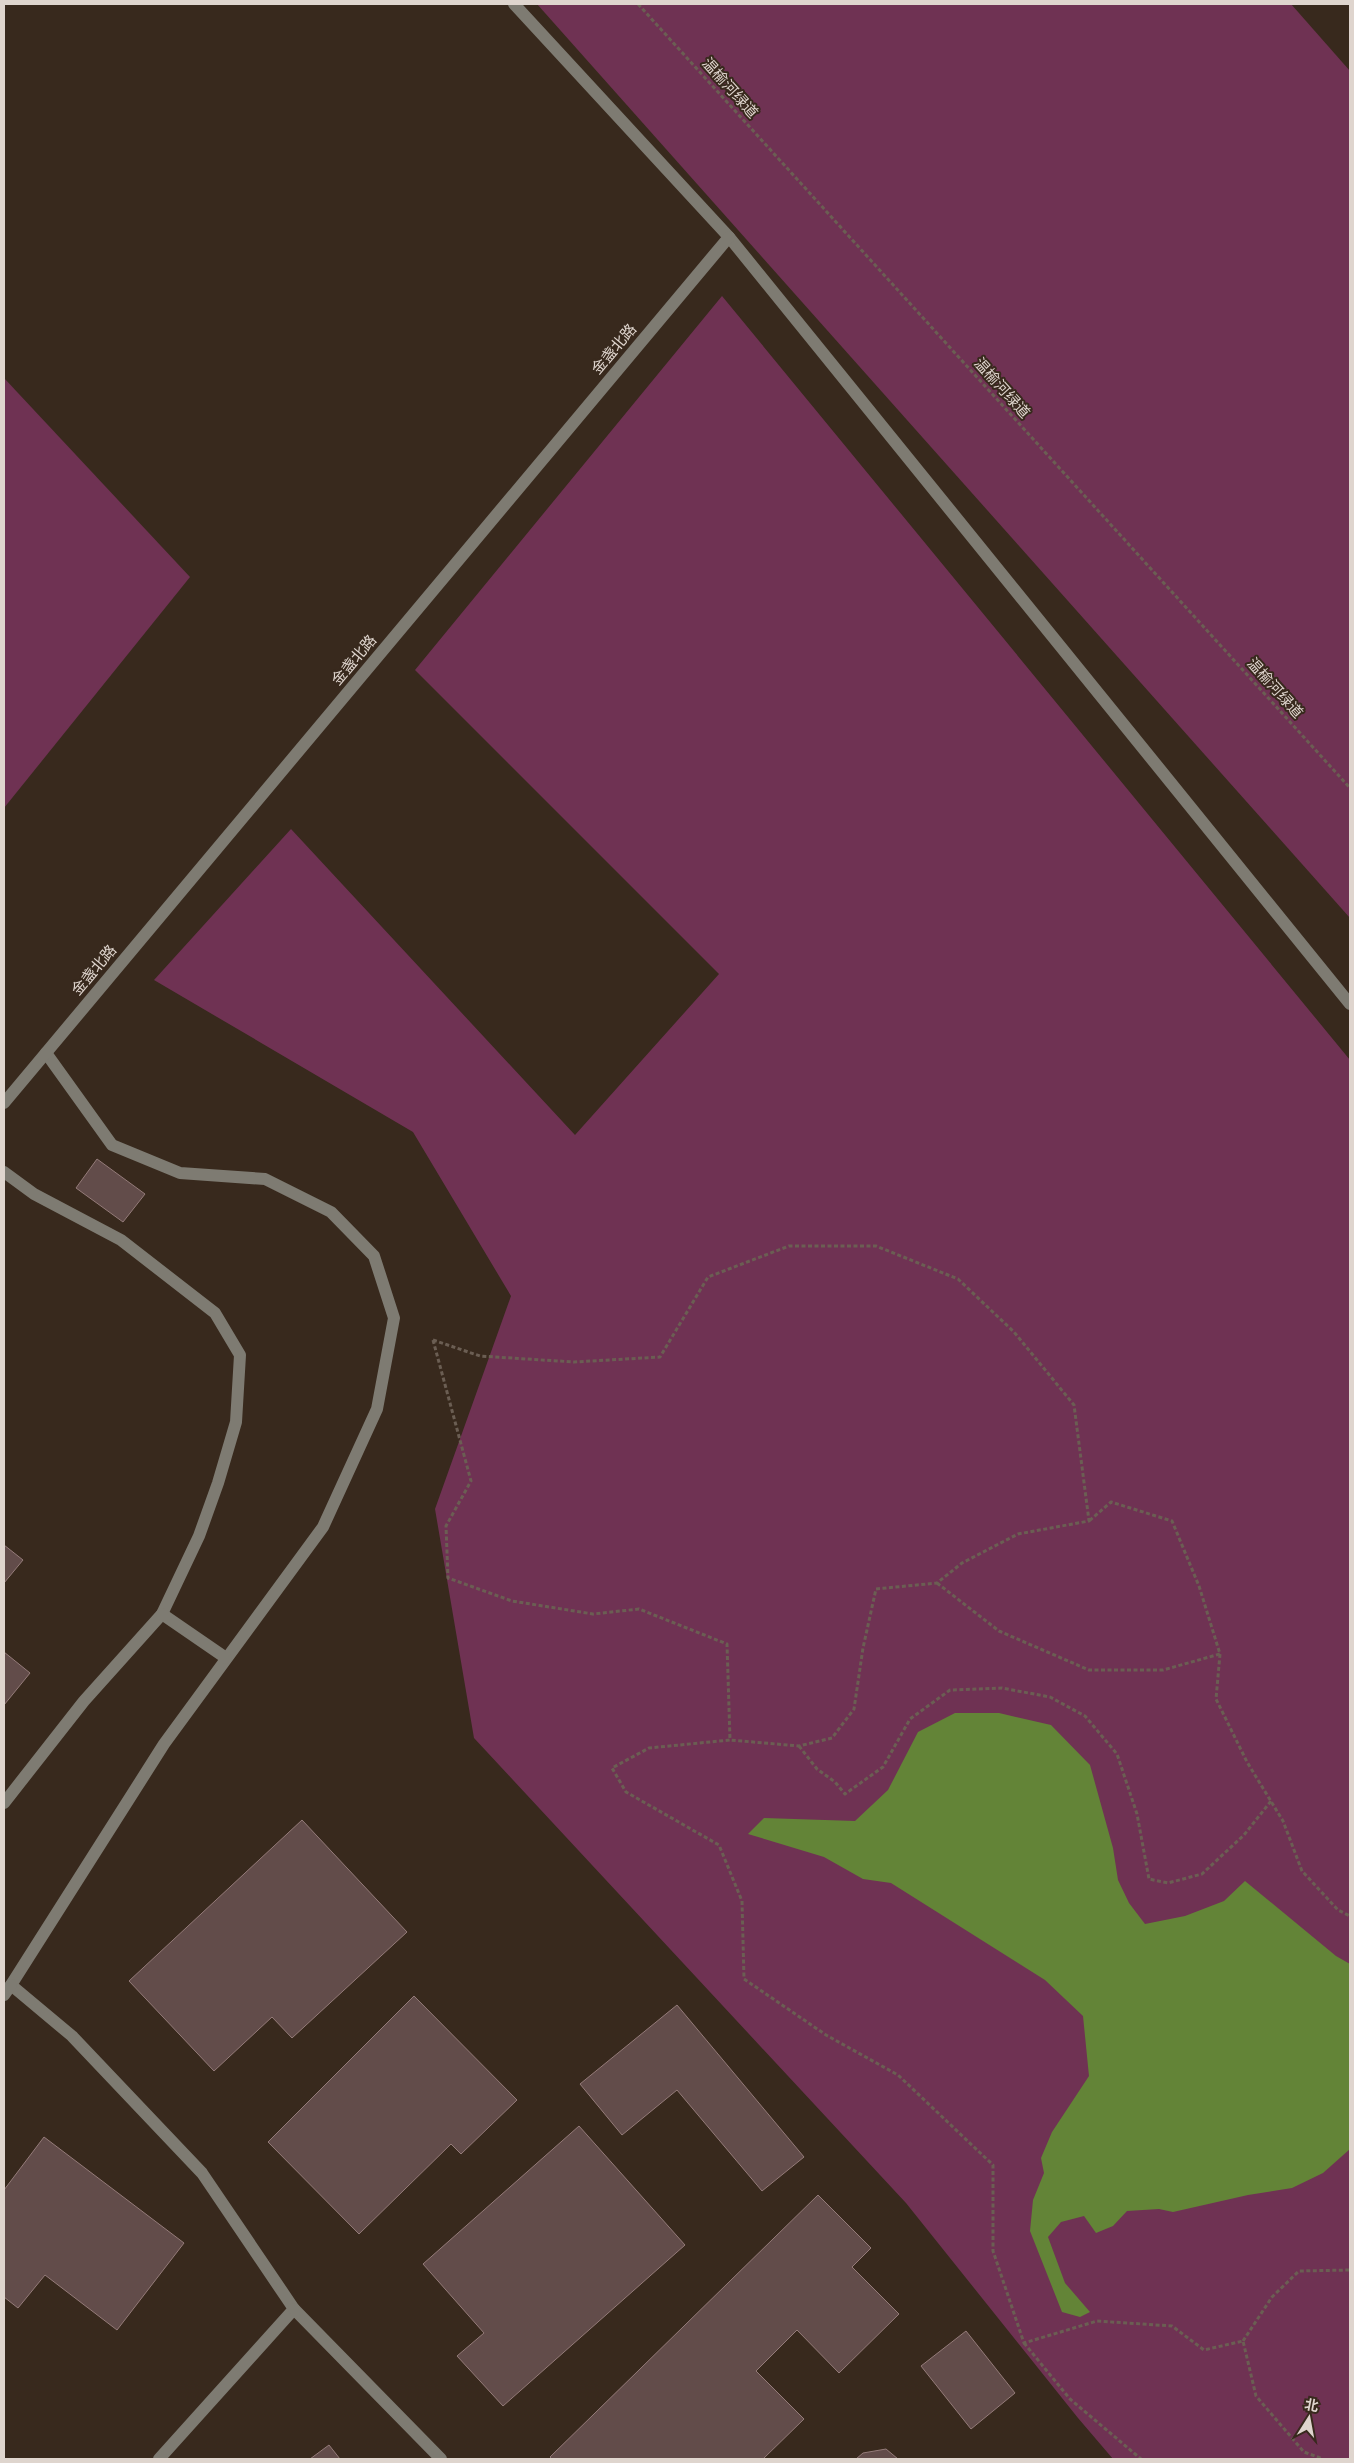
<svg xmlns="http://www.w3.org/2000/svg" width="1354" height="2463" viewBox="0 0 1354 2463" font-family="'DejaVu Sans','Noto Sans SC',sans-serif">
	<style>
		.green { fill: #6f3253 }
		.water { fill: #638437 }
		.building { fill: #624c4a; stroke: #947b79 }
		.lines { fill: none; stroke-linecap: round; stroke-linejoin: round }
		.path { stroke: #6b5e53; stroke-width: 3; stroke-dasharray: 4 2.5; stroke-linecap: butt }
		.minor { stroke: #7e7b72; stroke-width: 12 }
		.labels { text-anchor: middle; stroke-width: 4; stroke-linejoin: round; paint-order: stroke }
		.street-label { font-size: 15px; fill: #dfd5ce; stroke: #38291d }
	</style>
	<rect width="100%" height="100%" fill="#38291d"/>
	<g class="green">
		<polygon points="537,4 1291,4 1350,71 1350,918"/>
		<polygon points="722,296 1350,1060 1350,2459 1113,2459 1078,2418 906,2203 474,1738 435,1509 511,1296 413,1132 154,980 291,829 575,1135 719,974 415,670"/>
		<polygon points="4,378 190,577 4,808"/>
	</g>
	<polygon class="water" points="955,1713 999,1713 1051,1725 1090,1765 1113,1848 1118,1880 1129,1903 1145,1924 1185,1916 1224,1901 1245,1881 1336,1956 1350,1964 1350,2149 1323,2173 1292,2188 1248,2195 1173,2212 1159,2209 1127,2211 1113,2226 1096,2233 1084,2216 1061,2222 1048,2237 1065,2283 1090,2312 1080,2317 1062,2312 1030,2231 1033,2200 1044,2173 1041,2158 1052,2132 1089,2076 1083,2016 1045,1980 891,1883 863,1879 824,1857 748,1834 764,1818 855,1821 888,1790 918,1732"/>
	<g class="building">
		<polygon points="97,1159 145,1194 123,1222 76,1188"/>
		<polygon points="4,1545 23,1560 4,1583"/>
		<polygon points="4,1652 30,1673 4,1705"/>
		<polygon points="302,1820 407,1932 292,2038 272,2017 214,2071 129,1981"/>
		<polygon points="414,1996 517,2100 461,2154 451,2144 359,2234 268,2142"/>
		<polygon points="677,2005 804,2157 762,2191 677,2090 622,2135 580,2084"/>
		<polygon points="579,2126 685,2245 503,2406 457,2356 484,2333 423,2264"/>
		<polygon points="44,2137 184,2243 117,2330 45,2275 18,2308 4,2297 4,2190"/>
		<polygon points="818,2195 871,2248 852,2267 899,2314 839,2373 797,2330 756,2371 804,2419 763,2459 552,2459 550,2457"/>
		<polygon points="966,2331 1015,2393 971,2429 921,2366"/>
		<polygon points="329,2445 340,2459 310,2459"/>
		<polygon points="886,2449 898,2459 856,2459 863,2453"/>
	</g>
	<g class="lines">
		<g class="path">
			<polyline points="638,4 1350,788"/>
			<polyline points="433,1340 471,1481 446,1526 448,1578 512,1601 593,1614 639,1609 727,1644 730,1740 649,1748 612,1768 626,1792 719,1845 742,1901 744,1979 826,2035 898,2075 993,2165 993,2251 1024,2343 1097,2321 1172,2326 1204,2350 1243,2341 1256,2396 1304,2452 1323,2459"/>
			<polyline points="433,1340 480,1356 574,1362 660,1357 708,1277 789,1246 876,1246 958,1279 1014,1332 1074,1405 1089,1521 1018,1534 962,1563 937,1583 876,1589 863,1648 854,1709 832,1738 799,1746 730,1740"/>
			<polyline points="937,1583 999,1631 1089,1670 1163,1670 1220,1654 1199,1586 1172,1521 1111,1502 1089,1521"/>
			<polyline points="1220,1654 1216,1699 1247,1762 1283,1821 1302,1871 1338,1910 1350,1916"/>
			<polyline points="799,1746 817,1769 835,1782 845,1794 883,1767 910,1719 950,1690 1002,1688 1050,1697 1085,1716 1117,1754 1137,1814 1149,1879 1168,1883 1202,1874 1244,1835 1271,1801"/>
			<polyline points="1243,2341 1272,2297 1299,2271 1350,2270"/>
			<polyline points="1024,2343 1070,2399 1141,2459"/>
		</g>
		<g class="minor">
			<polyline points="514,4 729,237 1350,1004"/>
			<polyline points="46,1053 112,1145 180,1173 265,1179 331,1212 374,1256 394,1318 377,1409 323,1527 164,1744 11,1985 72,2036 202,2173 294,2309 159,2459"/>
			<polyline points="4,1103 729,237"/>
			<polyline points="4,1172 34,1194 121,1240 215,1313 240,1355 236,1422 218,1483 199,1536 162,1614 84,1701 4,1803"/>
			<polyline points="162,1614 226,1658"/>
			<polyline points="4,1995 11,1985"/>
			<polyline points="294,2309 441,2459"/>
		</g>
	</g>
	<g class="labels">
		<g class="street-label">
			<text transform="translate(730 88) rotate(48)" y="5">温榆河绿道</text>
			<text transform="translate(614 349) rotate(-50)" y="5">金盏北路</text>
			<text transform="translate(1002 388) rotate(48)" y="5">温榆河绿道</text>
			<text transform="translate(354 660) rotate(-50)" y="5">金盏北路</text>
			<text transform="translate(1275 688) rotate(48)" y="5">温榆河绿道</text>
			<text transform="translate(94 970) rotate(-50)" y="5">金盏北路</text>
		</g>
	</g>
	<rect width="1354" height="2463" fill="none" stroke="#dfd5ce" stroke-width="10"/>
	<g transform="translate(1309 2418) rotate(11)" stroke="#38291d" stroke-width="4" paint-order="stroke">
	<path d="M0-4L9 19L0 12L-9 19Z" fill="#dfd5ce"/>
	<text y="-8" font-size="14" font-weight="bold" text-anchor="middle" fill="#dfd5ce">北</text>
	</g>
</svg>
